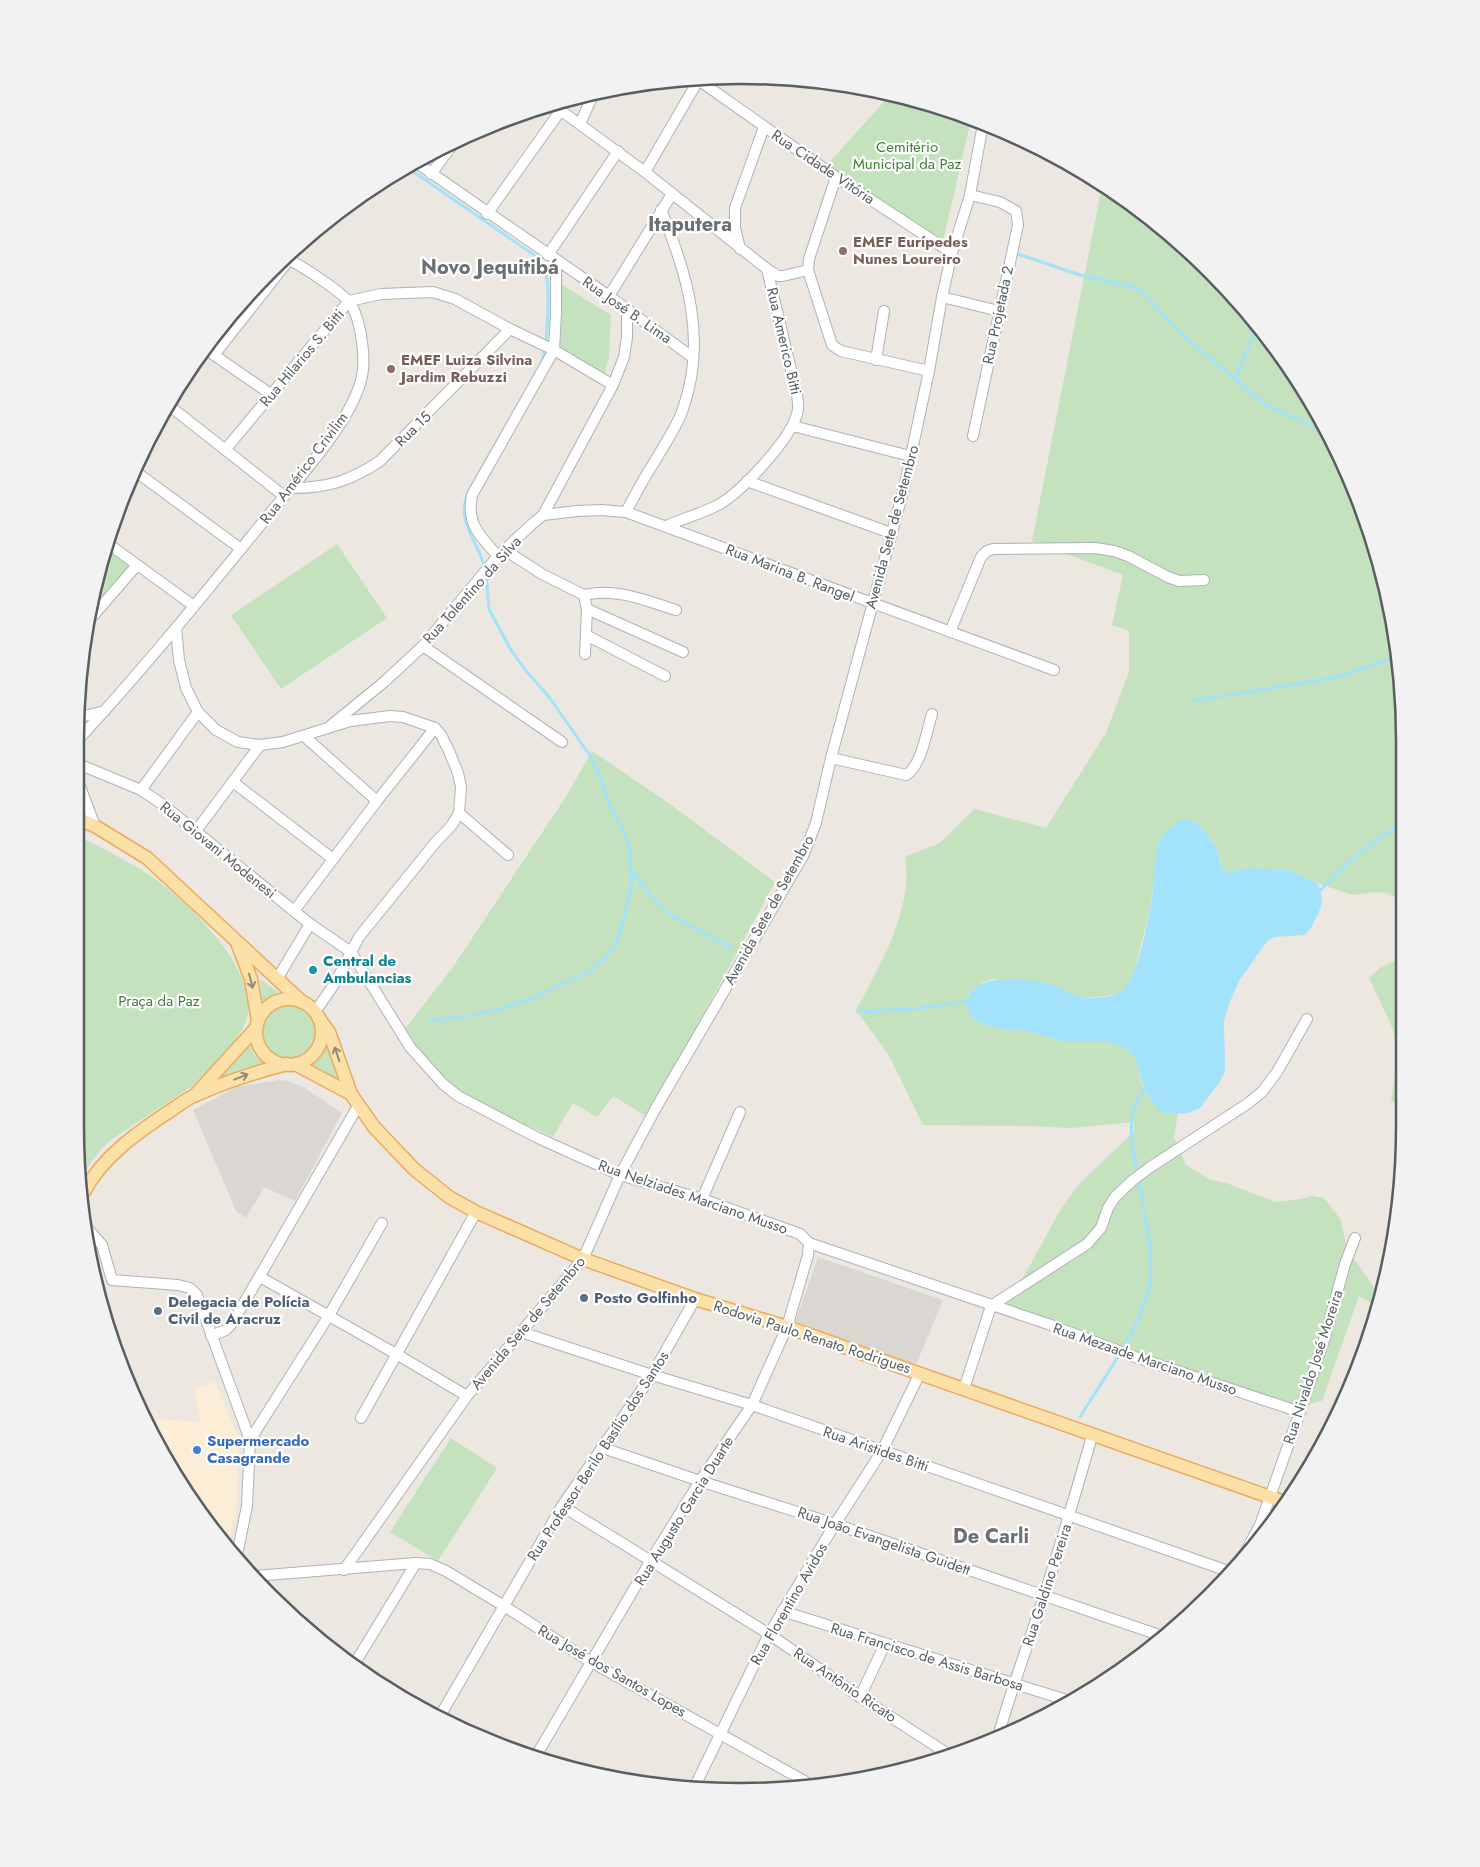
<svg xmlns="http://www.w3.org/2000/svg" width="1480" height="1867" viewBox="0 0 1480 1867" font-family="Jost,sans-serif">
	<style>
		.commercial { fill: #fcedd6 }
		.industrial { fill: #dad7d3 }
		.green { fill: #c4e2be }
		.water { fill: #a2e2fa }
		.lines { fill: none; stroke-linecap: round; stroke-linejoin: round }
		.stream { stroke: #a2e2fa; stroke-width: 3 }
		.minor-casing { stroke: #aeb3b6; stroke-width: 12 }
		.major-casing { stroke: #e9ab5c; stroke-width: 15 }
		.minor { stroke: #fff; stroke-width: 10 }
		.major { stroke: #fbe0a7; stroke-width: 12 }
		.oneway { stroke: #928c7a }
		.education-dot { fill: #8d6e63; stroke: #fff; stroke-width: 2 }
		.culture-dot { fill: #0f9aa8; stroke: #fff; stroke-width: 2 }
		.service-dot { fill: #5c6f8a; stroke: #fff; stroke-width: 2 }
		.shop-dot { fill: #3f7fe0; stroke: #fff; stroke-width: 2 }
		.labels { text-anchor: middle; stroke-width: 4.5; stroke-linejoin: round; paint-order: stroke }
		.park-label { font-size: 15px; fill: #408138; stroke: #fff }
		.street-label { font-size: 15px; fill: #595e61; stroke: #fff }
		.education-label { font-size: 15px; font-weight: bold; fill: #785e54; stroke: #fff; text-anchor: start }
		.culture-label { font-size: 15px; font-weight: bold; fill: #0d838f; stroke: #fff; text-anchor: start }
		.service-label { font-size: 15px; font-weight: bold; fill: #4e5e75; stroke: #fff; text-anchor: start }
		.shop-label { font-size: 15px; font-weight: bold; fill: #366cbe; stroke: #fff; text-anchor: start }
		.district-label { font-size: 20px; font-weight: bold; fill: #6a7073; stroke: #fff }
		.rim { fill: none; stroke: #595e61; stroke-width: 2.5 }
	</style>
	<rect width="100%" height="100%" fill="#ece7e1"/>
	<polygon class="commercial" points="215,1382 239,1438 237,1504 229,1544 164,1460 147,1418 201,1422 194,1389"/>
	<g class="industrial">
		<polygon points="280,1080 288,1081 305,1088 342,1113 295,1201 264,1187 246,1218 236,1211 193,1110 236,1087"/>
		<polygon points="818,1257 943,1300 913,1372 792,1331"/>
	</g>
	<g class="green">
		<polygon points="891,94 912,98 971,120 942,245 826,166"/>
		<path d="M 1102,186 L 1145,212 L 1240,301 L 1316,407 L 1370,527 L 1404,696 L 1404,902 L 1386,893 L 1375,892 L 1353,895 L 1311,881 L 1289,870 L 1249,868 L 1227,872 L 1222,868 C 1219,849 1210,835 1196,822 L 1159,842 L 1149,914 L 1133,976 L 1127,987 L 1121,992 L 1106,996 L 1084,998 L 1071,995 L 1059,988 L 1019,981 L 994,979 L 983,982 L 968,995 L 971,1018 L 983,1024 L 1003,1029 L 1028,1031 L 1064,1042 L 1109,1042 L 1126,1048 L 1136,1060 L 1144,1091 L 1166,1114 L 1178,1113 L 1174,1138 L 1186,1165 L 1209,1179 L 1229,1184 L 1276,1202 L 1301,1199 L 1311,1196 L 1324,1198 L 1341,1220 L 1347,1249 L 1376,1290 L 1377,1307 L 1359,1296 L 1322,1401 L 1299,1406 L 1001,1307 C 1030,1275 1044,1234 1067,1200 C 1086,1173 1112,1155 1134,1131 L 1134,1122 L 1072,1128 L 1026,1126 L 923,1125 L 888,1054 L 856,1010 C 877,971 899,933 906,888 C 907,878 906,867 905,857 L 940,843 L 974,809 L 1046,828 L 1106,733 L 1129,672 L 1129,631 L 1112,625 L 1123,575 L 1032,541 Z"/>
		<polygon points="551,278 611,315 609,357 604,376 553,351"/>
		<polygon points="337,544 387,618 281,689 231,615"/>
		<polygon points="106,549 132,567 97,607 96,599"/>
		<polygon points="592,751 667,802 775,882 648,1117 613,1096 597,1117 573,1103 553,1137 466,1098 397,1039 453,967 565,798"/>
		<path d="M 76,836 C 99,846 122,858 143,871 C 180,894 256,965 248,1013 C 244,1039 210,1069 191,1087 L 112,1139 L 101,1149 L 81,1176 L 75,1127 Z"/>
		<polygon points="1404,957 1405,1105 1391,1101 1399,1048 1390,1022 1369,978 1380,968"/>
		<polygon points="260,979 277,991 277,994 264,1001 262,1000"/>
		<circle cx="288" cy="1032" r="28"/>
		<polygon points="327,1042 333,1067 345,1089 307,1066 320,1055"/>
		<polygon points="249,1044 255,1056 265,1064 245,1068 221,1078"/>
		<polygon points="451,1438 497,1468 438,1561 390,1532"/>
	</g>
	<path class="water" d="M 1184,819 L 1196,822 L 1205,831 L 1217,849 L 1222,868 L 1227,872 L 1249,868 L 1289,870 L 1317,883 L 1320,888 L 1322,901 L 1321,907 L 1311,928 L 1304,935 L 1275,937 L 1267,941 L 1239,981 L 1229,1004 L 1224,1021 L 1225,1071 L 1219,1083 L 1200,1108 L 1188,1113 L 1166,1114 L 1157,1108 L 1145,1091 L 1136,1060 L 1126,1048 L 1109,1042 L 1064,1042 L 1028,1031 L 1003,1029 L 983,1024 L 971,1018 C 966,1005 964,998 975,988 C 992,973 1040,980 1060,988 C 1068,992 1075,997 1085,998 C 1096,999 1112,997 1122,991 C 1137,982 1149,917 1152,898 C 1154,882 1153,857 1159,842 C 1164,830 1174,825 1184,819 Z"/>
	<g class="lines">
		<g class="stream">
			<path d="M 405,166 L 537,257 C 541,262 545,267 546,274 C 550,292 548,346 541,364"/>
			<polyline points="1015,253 1080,275 1129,286 1143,292 1180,333 1266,405 1328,433"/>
			<polyline points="1235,380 1257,326"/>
			<polyline points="471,487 491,452"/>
			<path d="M 468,493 C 455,522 479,542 485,569"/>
			<polyline points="1192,701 1327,679 1347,674 1396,657"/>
			<polyline points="632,871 651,896 672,916 732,948"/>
			<path d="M 1318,893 C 1338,871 1376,834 1404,825"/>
			<polyline points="858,1012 913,1009 969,1001"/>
			<polyline points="429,1021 468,1016 501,1009 532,998 590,971 605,958 613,949 622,927 632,883 629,845 623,830 609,804 593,760 549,697 526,671 511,650 489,609 486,575"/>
			<path d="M 1137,1173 C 1134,1154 1129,1132 1133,1113 C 1135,1104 1141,1095 1145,1088"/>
			<path d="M 1080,1417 C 1104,1377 1150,1318 1151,1270 C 1151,1240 1144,1209 1138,1179"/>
		</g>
		<g class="minor-casing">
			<g id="minor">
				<polyline points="697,79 836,177 952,253"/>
				<polyline points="552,104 645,172 767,269 778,276 783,276 808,270"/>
				<polyline points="580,124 593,95"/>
				<polyline points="414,161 609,296 692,357"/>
				<polyline points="645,172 699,79"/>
				<polyline points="431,174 454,143"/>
				<polyline points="836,177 809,259 808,270 832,345 841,351 929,371"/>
				<polyline points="970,195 1000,202 1016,211 1018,225 973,436"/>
				<polyline points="487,214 561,110"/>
				<polyline points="740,249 735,228 735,208 764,127"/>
				<polyline points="548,255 618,151"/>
				<polyline points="609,296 672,194"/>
				<polyline points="942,297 999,311"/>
				<polyline points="206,345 214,355 272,395"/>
				<polyline points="214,355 289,260"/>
				<polyline points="876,360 884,311"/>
				<polyline points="167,404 284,496"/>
				<polyline points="793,426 910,456"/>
				<polyline points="225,450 349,301 381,294 433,292 455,299 510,329 554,350 613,385"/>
				<polyline points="135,471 241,549"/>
				<polyline points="747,481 891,533"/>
				<path d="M 292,488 C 328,488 350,481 380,461 L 510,329"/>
				<path d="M 626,512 C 634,497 642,481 652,466 C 662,448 676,429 683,409 C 707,341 688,275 661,210"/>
				<polyline points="543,515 613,385 624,357 627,337 627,310"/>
				<path d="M 666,526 C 682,519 700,514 716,506 C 740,494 790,440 797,414 C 799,408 798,401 797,395 L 767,269"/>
				<polyline points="107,543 194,606"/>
				<path d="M 505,550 L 542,574 L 584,595 C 615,587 647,601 676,610"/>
				<path d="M 498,556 C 480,536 466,524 472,495 L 554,350 L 556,312 L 556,260"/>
				<polyline points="584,595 587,609 585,654"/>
				<polyline points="587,609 683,652"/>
				<polyline points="92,617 137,565"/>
				<polyline points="176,628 179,660 186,688 198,712 216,730 238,742 260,745 283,742 350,721 390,716 403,717 435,728 441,735 449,751 458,773 461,787 459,813 452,825 435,843 359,937 335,983 315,1012"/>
				<polyline points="950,632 981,557 987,551 993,549 1095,548 1114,551 1128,556 1168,577 1179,581 1204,580"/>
				<polyline points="586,635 665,676"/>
				<polyline points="423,646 562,742"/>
				<polyline points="76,718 105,711"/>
				<polyline points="329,727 384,682 423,646 498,556 531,525 543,515 577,511 601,510 626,512 1054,670"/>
				<polyline points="304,736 377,801"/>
				<path d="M 76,742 C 143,670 205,593 267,517 C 296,481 353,421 362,376 C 366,358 361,323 352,306 C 347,295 297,262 284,258"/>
				<path d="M 831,758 L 906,775 C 921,767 927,730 932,714"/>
				<polyline points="76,763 141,790 162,804 310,924 351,952 410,1047 443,1084 458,1096 536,1137 620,1175 702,1199 800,1234 809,1243 808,1255 787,1327 752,1405 700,1481 651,1560 536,1756"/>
				<polyline points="76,776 95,826"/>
				<polyline points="233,782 333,859"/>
				<polyline points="141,790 198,712"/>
				<polyline points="459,813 508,855"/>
				<polyline points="196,831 260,745"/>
				<polyline points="294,911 377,801 435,728"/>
				<polyline points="277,979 310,924"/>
				<polyline points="702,1199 740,1112"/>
				<polyline points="89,1230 102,1245 112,1280 178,1285 190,1288 197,1295 250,1440 247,1506 237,1555"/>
				<polyline points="809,1243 1048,1324 1135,1357 1300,1412"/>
				<polyline points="260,1277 398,1355 467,1396"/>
				<polyline points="521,1332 652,1375 752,1405 1228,1571"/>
				<polyline points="211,1336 226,1330 233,1322 358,1106"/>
				<polyline points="964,1389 991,1306 1087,1244 1101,1228 1108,1208 1115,1197 1133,1180 1149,1168 1247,1104 1262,1092 1277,1072 1307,1019"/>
				<polyline points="361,1418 476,1212"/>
				<polyline points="250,1440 328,1317 382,1223"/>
				<polyline points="603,1448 700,1481 835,1524 1165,1637"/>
				<polyline points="562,1506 769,1634 860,1697 948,1754"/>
				<polyline points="1247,1549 1260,1525 1300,1412 1325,1337 1345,1264 1355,1238"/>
				<polyline points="344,1570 467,1396 583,1259 620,1175 657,1106 803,856 816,823 831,758 904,488 929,371 942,297 952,253 970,195 983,124"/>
				<polyline points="254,1576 416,1563 430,1564 446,1571 504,1606 591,1662 808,1783"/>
				<polyline points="782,1611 1073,1702"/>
				<polyline points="355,1663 416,1563"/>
				<polyline points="860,1697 885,1644"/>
				<polyline points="440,1716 562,1506 652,1375 695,1299"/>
				<path d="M 999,1733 C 1012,1687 1029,1642 1044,1596 C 1061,1543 1077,1489 1092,1436"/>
				<polyline points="695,1786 769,1634 835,1524 882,1451 920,1373"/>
			</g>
		</g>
		<g class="major-casing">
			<g id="major">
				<polyline points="76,818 95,826 147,858 302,1002"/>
				<polyline points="238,945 251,979 258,1021"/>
				<circle cx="289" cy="1032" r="33"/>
				<polyline points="318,1017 329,1032 351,1094 374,1127 414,1169 449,1197 476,1212 583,1259 695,1299 787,1327 1287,1503"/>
				<polyline points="295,1064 351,1094"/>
				<polyline points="195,1095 257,1027"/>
				<path d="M 84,1192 C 102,1157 138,1132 170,1111 C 178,1106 187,1098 196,1095 C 225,1082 256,1072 287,1064"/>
			</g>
		</g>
		<use href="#minor" class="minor"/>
		<use href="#major" class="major"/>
	</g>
	<defs><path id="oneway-shaft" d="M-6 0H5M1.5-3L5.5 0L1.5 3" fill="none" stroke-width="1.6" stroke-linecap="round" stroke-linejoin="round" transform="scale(1.25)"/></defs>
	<g class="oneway">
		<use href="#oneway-shaft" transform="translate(251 981) rotate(75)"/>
		<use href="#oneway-shaft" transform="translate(337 1054) rotate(-108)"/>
		<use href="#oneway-shaft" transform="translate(241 1077) rotate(-21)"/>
	</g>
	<g class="education-dot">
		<circle cx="843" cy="251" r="5"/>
		<circle cx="391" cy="369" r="5"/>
	</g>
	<circle class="culture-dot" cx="313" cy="970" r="5"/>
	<g class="service-dot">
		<circle cx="584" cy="1298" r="5"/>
		<circle cx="158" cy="1311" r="5"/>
	</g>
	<circle class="shop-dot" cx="197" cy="1450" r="5"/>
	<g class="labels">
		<g class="park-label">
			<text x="907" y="152">Cemitério<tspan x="907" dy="17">Municipal da Paz</tspan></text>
			<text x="159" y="1006">Praça da Paz</text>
		</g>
		<g class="street-label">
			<text transform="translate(823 167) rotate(34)" y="5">Rua Cidade Vitória</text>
			<text transform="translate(627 310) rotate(35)" y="5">Rua José B. Lima</text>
			<text transform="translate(998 315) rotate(-78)" y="5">Rua Projetada 2</text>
			<text transform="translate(784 341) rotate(77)" y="5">Rua Americo Bitti</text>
			<text transform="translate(302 358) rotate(-50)" y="5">Rua Hilarios S. Bitti</text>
			<text transform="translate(413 429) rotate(-44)" y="5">Rua 15</text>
			<text transform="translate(304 468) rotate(-53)" y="5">Rua Américo Crivilim</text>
			<text transform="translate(892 527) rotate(-75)" y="5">Avenida Sete de Setembro</text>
			<text transform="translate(790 573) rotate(21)" y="5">Rua Marina B. Rangel</text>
			<text transform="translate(472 590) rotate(-48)" y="5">Rua Tolentino da Silva</text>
			<text transform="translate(218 850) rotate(39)" y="5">Rua Giovani Modenesi</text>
			<text transform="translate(769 910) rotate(-61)" y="5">Avenida Sete de Setembro</text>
			<text transform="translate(693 1197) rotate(19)" y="5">Rua Nelziades Marciano Musso</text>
			<text transform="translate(528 1323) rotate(-50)" y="5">Avenida Sete de Setembro</text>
			<text transform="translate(812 1337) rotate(18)" y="5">Rodovia Paulo Renato Rodrigues</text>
			<text transform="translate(1145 1359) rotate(19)" y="5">Rua Mezaade Marciano Musso</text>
			<text transform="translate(1313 1367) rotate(-72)" y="5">Rua Nivaldo José Moreira</text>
			<text transform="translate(876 1449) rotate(19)" y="5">Rua Aristides Bitti</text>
			<text transform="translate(598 1456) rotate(-57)" y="5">Rua Professor Berilo Basílio dos Santos</text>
			<text transform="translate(684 1511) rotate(-58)" y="5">Rua Augusto Garcia Duarte</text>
			<text transform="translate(884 1541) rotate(19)" y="5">Rua João Evangelista Guidett</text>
			<text transform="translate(1047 1585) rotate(-72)" y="5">Rua Galdino Pereira</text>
			<text transform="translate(789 1604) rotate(-60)" y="5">Rua Florentino Avidos</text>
			<text transform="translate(927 1657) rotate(17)" y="5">Rua Francisco de Assis Barbosa</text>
			<text transform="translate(612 1671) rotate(30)" y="5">Rua José dos Santos Lopes</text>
			<text transform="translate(845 1685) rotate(34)" y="5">Rua Antônio Ricato</text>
		</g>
		<g class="education-label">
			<text x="853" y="247">EMEF Eurípedes<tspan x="853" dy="17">Nunes Loureiro</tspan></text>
			<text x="401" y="365">EMEF Luiza Silvina<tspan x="401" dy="17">Jardim Rebuzzi</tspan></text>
		</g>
		<g class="culture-label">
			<text x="323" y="966">Central de<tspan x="323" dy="17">Ambulancias</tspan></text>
		</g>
		<g class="service-label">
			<text x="594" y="1303">Posto Golfinho</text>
			<text x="168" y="1307">Delegacia de Polícia<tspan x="168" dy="17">Civil de Aracruz</tspan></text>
		</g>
		<g class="shop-label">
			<text x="207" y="1446">Supermercado<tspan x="207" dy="17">Casagrande</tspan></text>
		</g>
		<g class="district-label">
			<text x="690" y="231">Itaputera</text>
			<text x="490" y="274">Novo Jequitibá</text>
			<text x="991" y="1543">De Carli</text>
		</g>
	</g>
	<path d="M0 0H1480V1867H0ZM740 84H740A656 656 0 0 1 1396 740V1127A656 656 0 0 1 740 1783H740A656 656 0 0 1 84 1127V740A656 656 0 0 1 740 84Z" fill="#f2f2f2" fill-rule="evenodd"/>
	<path class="rim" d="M740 84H740A656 656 0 0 1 1396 740V1127A656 656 0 0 1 740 1783H740A656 656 0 0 1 84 1127V740A656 656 0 0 1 740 84Z"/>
</svg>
